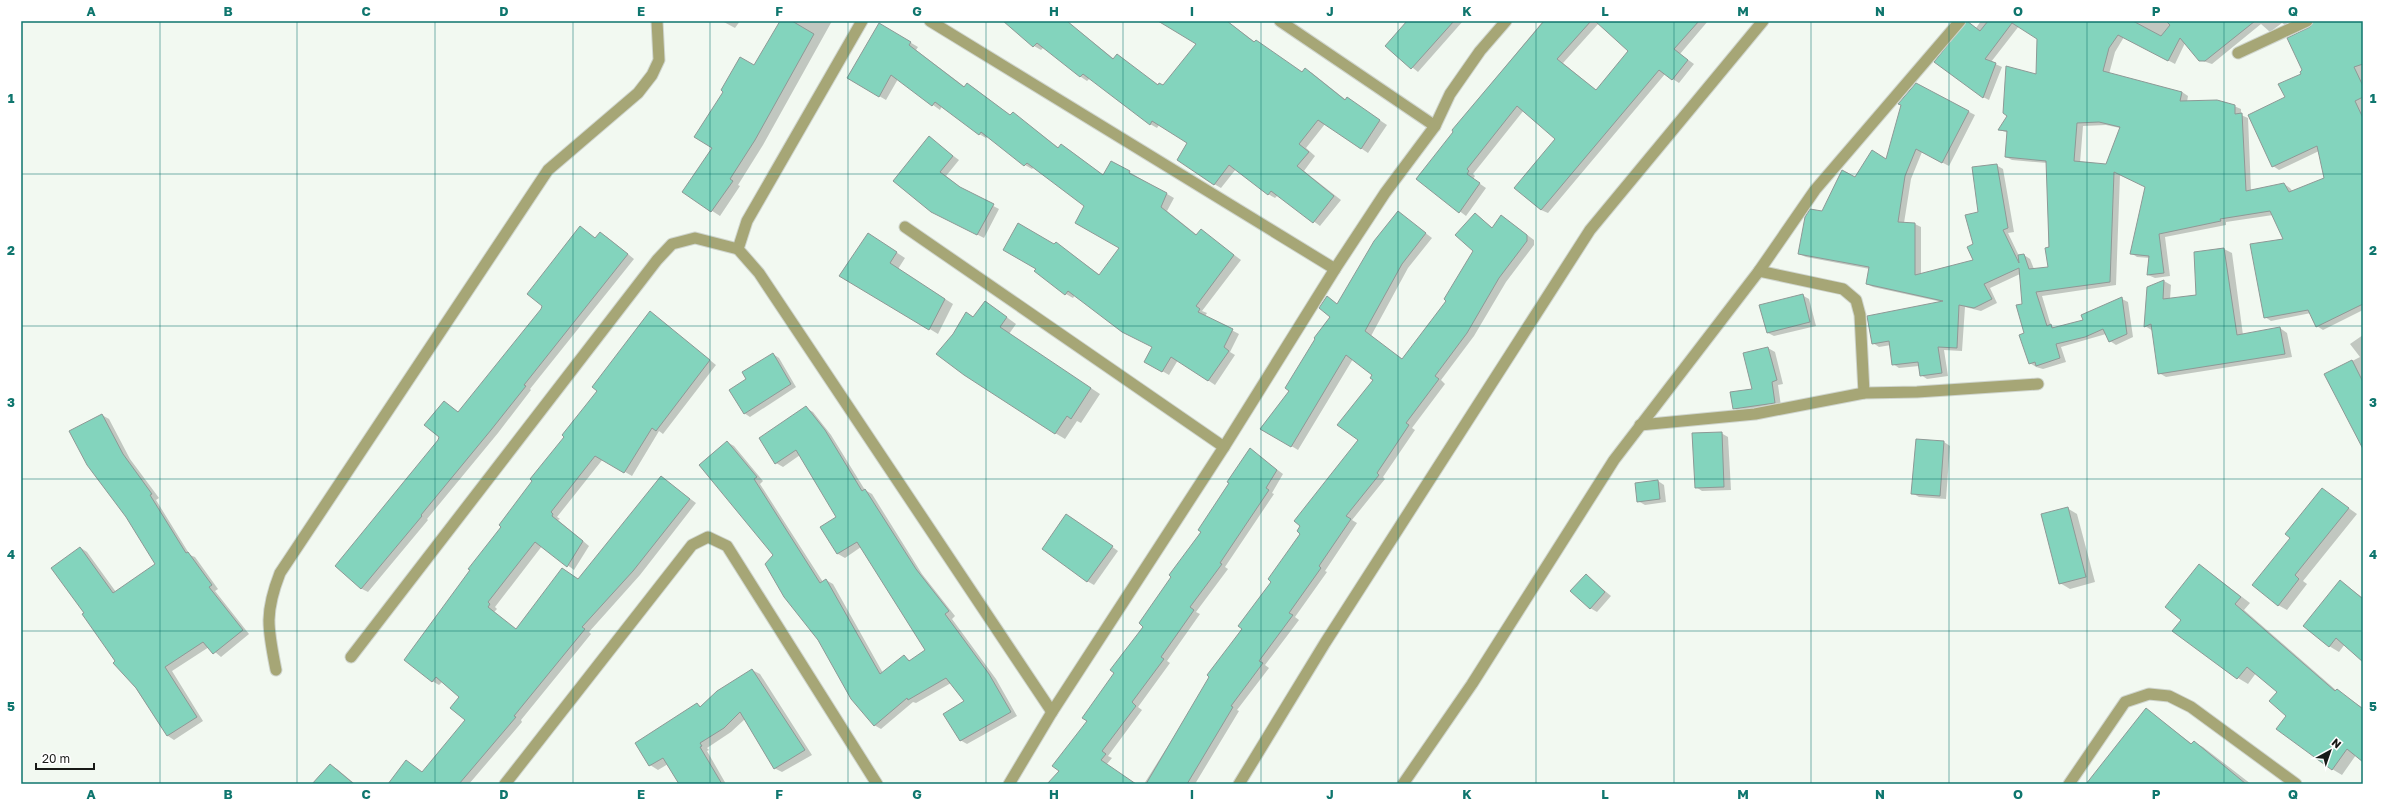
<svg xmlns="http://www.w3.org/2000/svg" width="2384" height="805" viewBox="0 0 2384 805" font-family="'Golos Text',sans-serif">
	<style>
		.shadow { fill: #0003; fill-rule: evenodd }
		.building { fill: #83d4bd; stroke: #8e9996; fill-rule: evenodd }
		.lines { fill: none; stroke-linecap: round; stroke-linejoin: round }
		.service-casing { stroke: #cfd5ce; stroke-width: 13 }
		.minor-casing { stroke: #cfd5ce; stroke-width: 13 }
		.tertiary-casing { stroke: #cfd5ce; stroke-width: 13 }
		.service { stroke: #a6a676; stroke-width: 11 }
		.minor { stroke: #a6a676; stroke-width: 11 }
		.tertiary { stroke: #a6a676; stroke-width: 11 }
		.grid { fill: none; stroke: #0f766e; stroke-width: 1; stroke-opacity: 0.55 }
		.neatline { fill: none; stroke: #0f766e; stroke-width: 1.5 }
		.grid-label { font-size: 13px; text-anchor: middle; font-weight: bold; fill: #0f766e }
	</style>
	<rect width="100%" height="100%" fill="#f2f9f1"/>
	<g class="shadow">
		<polygon points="722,21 740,21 735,28"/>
		<polygon points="782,21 832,21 763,145 738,185 740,186 720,216 683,192 713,148 755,66"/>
		<polygon points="1004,21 1060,21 1078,30 1114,59 1117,55 1159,86 1164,87 1198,43 1160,21 1227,21 1255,42 1302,72 1305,69 1312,73 1346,100 1354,103 1387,125 1368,153 1325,124 1306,148 1315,156 1304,171 1341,200 1320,226 1278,195 1275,198 1268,194 1236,169 1221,188 1214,184 1189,143 1159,125 1157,128 1150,124 1090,78 1087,81 1081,77 1044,47 1041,50 1034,46"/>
		<polygon points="1408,21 1463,21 1418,72 1386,46"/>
		<path d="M 1543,21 L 1708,21 L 1680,54 L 1694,64 L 1679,83 L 1665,74 L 1548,213 L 1541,210 L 1557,139 L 1524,110 L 1473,174 L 1475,176 L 1473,179 L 1486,188 L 1466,216 L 1417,179 L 1455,131 L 1453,130 ZM 1599,23 L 1630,51 L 1597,91 L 1563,63 Z"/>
		<path d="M 1981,21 L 2303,21 L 2289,28 L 2282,23 L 2270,32 L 2261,24 L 2212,64 L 2200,60 L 2185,43 L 2175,64 L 2124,37 L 2115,52 L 2109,74 L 2182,92 L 2188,96 L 2187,102 L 2234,106 L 2241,109 L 2241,115 L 2248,118 L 2251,191 L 2284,184 L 2290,188 L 2293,192 L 2325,179 L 2319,151 L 2279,170 L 2273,166 L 2286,98 L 2302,74 L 2315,21 L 2363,21 L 2363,310 L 2323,330 L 2317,326 L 2311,313 L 2271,321 L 2265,317 L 2285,240 L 2273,215 L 2226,222 L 2226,225 L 2165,237 L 2170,276 L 2155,278 L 2148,275 L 2150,258 L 2137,257 L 2131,253 L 2146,187 L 2120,175 L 2116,285 L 2042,296 L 2051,326 L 2056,328 L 2085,321 L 2122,299 L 2128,302 L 2133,337 L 2116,345 L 2110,341 L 2106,334 L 2061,347 L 2066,362 L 2043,369 L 2036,367 L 2030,363 L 2020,274 L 1990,288 L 1997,303 L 1981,311 L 1965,307 L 1962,351 L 1944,350 L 1948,376 L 1927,379 L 1921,375 L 1919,366 L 1899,368 L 1893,364 L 1891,345 L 1879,347 L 1873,343 L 1942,302 L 1873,287 L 1867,284 L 1870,269 L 1806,257 L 1799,254 L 1822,212 L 1856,179 L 1887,160 L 1916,84 L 1975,115 L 1949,166 L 1922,152 L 1911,179 L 1904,223 L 1915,224 L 1921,227 L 1921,275 L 1974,261 L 1974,245 L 1979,213 L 1996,165 L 2003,169 L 2014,232 L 2008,233 L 2019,256 L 2024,255 L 2030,259 L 2034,269 L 2049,268 L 2047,163 L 2012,160 L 2006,157 L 2008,133 L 2000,130 L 2037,75 L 2038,38 L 2019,26 L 1991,62 L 2002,67 L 1989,100 L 1983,97 L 1967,22 L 1976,28 ZM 2106,125 L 2120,128 L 2106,165 L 2080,163 L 2083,126 Z"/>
		<polygon points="879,24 918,47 916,50 965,87 967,84 974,88 1011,116 1020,118 1059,148 1061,145 1068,149 1104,176 1112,162 1174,198 1167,211 1197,235 1201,230 1241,260 1202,311 1207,313 1205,316 1239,334 1230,352 1235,355 1215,385 1178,360 1169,375 1145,361 1154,347 1075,295 1073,298 1066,294 1035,271 1056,243 1100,275 1121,247 1086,206 1034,167 1032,169 1025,165 988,136 986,138 979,134 942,106 940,110 933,105 898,79 886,100 848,78"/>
		<polygon points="929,138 959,160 946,176 965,191 999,209 984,238 939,215"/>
		<polygon points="1398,212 1432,238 1408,268 1371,336 1403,360 1447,300 1474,250 1475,214 1493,228 1502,216 1534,240 1534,245 1506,282 1474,336 1441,380 1445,384 1412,428 1415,430 1383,477 1385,479 1352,520 1357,523 1325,571 1327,572 1295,617 1299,620 1265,665 1269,668 1237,710 1239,711 1195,784 1144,784 1360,440 1374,380 1373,374 1353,359 1298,450 1261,428 1290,390 1331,317 1327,297 1338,305"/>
		<polygon points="580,227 596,239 600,233 607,237 634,259 530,389 531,390 498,433 427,519 428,520 368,592 362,589 336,566 439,441 444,402 459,413 542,309"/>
		<polygon points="876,239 905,258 898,269 953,304 938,334 841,275"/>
		<polygon points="2224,249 2232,253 2243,335 2280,328 2287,333 2292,357 2166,377 2159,373 2153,331 2145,326 2164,281 2171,285 2170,299 2197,296 2195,253"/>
		<polygon points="1802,295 1809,299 1816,326 1774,336 1768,333"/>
		<polygon points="986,302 1016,324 1009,334 1100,394 1081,423 1077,421 1065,439 1055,433 954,335 967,313 974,317"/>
		<polygon points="650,312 716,365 663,434 659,431 632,476 603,459 557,517 560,519 558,520 589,546 574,570 542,546 495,607 497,609 494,612 517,630 579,580 661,477 696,503 640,575 589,632 591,634 521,720 522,722 469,784 389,784 407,761 423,773 466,720 460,697 442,682 439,685 432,681 502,526 598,390"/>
		<polygon points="2363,335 2363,443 2325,375 2360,357 2350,344"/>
		<polygon points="1768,348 1775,352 1783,384 1778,385 1781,406 1740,412 1734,408 1753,390 1744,354"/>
		<polygon points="773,354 779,358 796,387 750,417 744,413 748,380"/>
		<polygon points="806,408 813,412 831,435 865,490 872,494 922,574 955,616 952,619 996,679 1017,716 967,744 960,740 965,702 951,683 916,703 913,702 881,729 874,725 774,556 727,442 734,446 763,481 760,484 823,582 826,580 833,584 883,673 904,657 911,661 926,651 861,547 845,558 838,554 821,528 838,517 800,455 783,467 776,463"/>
		<polygon points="102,415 109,419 130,459 159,498 156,500 190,555 195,557 218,589 215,591 249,634 221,657 209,647 172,671 203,721 174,740 168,736 85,613 81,548 87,552 116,592 156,564"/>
		<polygon points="1721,433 1728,437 1731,490 1702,491 1696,487"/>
		<polygon points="1944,442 1950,446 1946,499 1919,497 1912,493"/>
		<polygon points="1250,449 1283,474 1272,493 1274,494 1225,567 1228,569 1196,612 1200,614 1167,661 1170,663 1138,707 1142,710 1108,756 1112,758 1107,764 1135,784 1048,784 1060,771 1116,673"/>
		<polygon points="1658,481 1664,485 1666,502 1645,505 1638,501"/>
		<polygon points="2322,489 2357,514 2303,581 2307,584 2287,610 2278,605 2291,538"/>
		<polygon points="2067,508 2077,514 2095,582 2070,589 2060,583"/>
		<polygon points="1073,519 1118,551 1094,585 1087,581"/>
		<polygon points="2200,565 2250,603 2244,610 2337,691 2363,708 2363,761 2356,755 2342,775 2332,769 2287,716 2278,692 2256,673 2248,684 2238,678 2174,631 2182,620"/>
		<polygon points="1586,575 1611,596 1597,612 1590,608"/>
		<polygon points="2340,581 2363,598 2363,660 2345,644 2339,652 2329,646"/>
		<polygon points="752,670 760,674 812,755 782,772 774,768 745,719 731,732 707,748 709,750 707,751 726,784 680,784 668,764 658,770 650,765 637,743 697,704 702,707"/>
		<polygon points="2146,709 2192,744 2194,742 2203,747 2251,784 2097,784"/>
		<polygon points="330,765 337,769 355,784 314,784"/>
	</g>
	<g class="building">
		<polygon points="780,21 792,21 814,34 755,140 730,179 733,181 711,212 682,192 712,148 694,137 723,92 721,90 740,57 754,65"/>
		<polygon points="1003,21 1067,21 1113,59 1117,54 1158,85 1159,83 1163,85 1196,44 1158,21 1227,21 1254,42 1256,40 1302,72 1305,68 1345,100 1347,97 1380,120 1361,149 1318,120 1299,144 1309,152 1297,166 1334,196 1313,223 1271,191 1268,195 1229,165 1214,185 1177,160 1187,143 1152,121 1150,125 1083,74 1080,77 1037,43 1033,47"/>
		<polygon points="1407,21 1454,21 1411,69 1385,46"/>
		<polygon points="1544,21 1591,21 1557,59 1596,90 1628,51 1595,21 1699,21 1674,49 1688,60 1672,80 1659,70 1541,210 1514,188 1555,139 1517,106 1467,169 1469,171 1467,174 1480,183 1459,213 1416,179 1453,132 1452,130"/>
		<path d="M 1967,21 L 1980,31 L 1988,21 L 2133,21 L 2161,36 L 2170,25 L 2166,21 L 2255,21 L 2205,61 L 2199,61 L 2180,38 L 2168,61 L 2118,35 L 2109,48 L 2103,71 L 2182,92 L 2180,101 L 2217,100 L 2235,105 L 2235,114 L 2242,113 L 2246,191 L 2284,183 L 2289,192 L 2324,178 L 2317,146 L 2272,167 L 2248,115 L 2285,97 L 2278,84 L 2301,74 L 2300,72 L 2302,70 L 2287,38 L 2310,27 L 2314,21 L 2363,21 L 2363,64 L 2354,67 L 2363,86 L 2363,97 L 2355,101 L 2363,118 L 2363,304 L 2316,327 L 2308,310 L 2264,318 L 2250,244 L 2283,239 L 2270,211 L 2220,219 L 2221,221 L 2159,234 L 2164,273 L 2147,275 L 2149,256 L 2130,254 L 2145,187 L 2114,172 L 2110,282 L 2036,292 L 2047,326 L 2051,324 L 2052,328 L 2083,320 L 2081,315 L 2122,297 L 2127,334 L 2109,342 L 2103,329 L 2085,337 L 2056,344 L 2060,358 L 2036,366 L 2035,362 L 2029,364 L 2019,335 L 2024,333 L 2016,305 L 2022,304 L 2019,268 L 1984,284 L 1992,299 L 1974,308 L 1959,305 L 1957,348 L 1938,347 L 1942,373 L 1920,376 L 1918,362 L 1892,365 L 1889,341 L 1872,344 L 1867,316 L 1943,301 L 1866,284 L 1869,267 L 1798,254 L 1805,217 L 1810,209 L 1822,211 L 1842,170 L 1855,177 L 1872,150 L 1886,159 L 1901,105 L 1898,104 L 1916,83 L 1969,111 L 1942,163 L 1916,149 L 1905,176 L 1898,222 L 1915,223 L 1915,275 L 1973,260 L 1967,247 L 1973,244 L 1965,215 L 1978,212 L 1972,167 L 1997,164 L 2008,228 L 2003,230 L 2019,263 L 2018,255 L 2024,254 L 2029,269 L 2048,267 L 2045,248 L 2049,247 L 2046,161 L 2005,157 L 2007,131 L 1998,130 L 2007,116 L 2003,113 L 2006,66 L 2036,74 L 2037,39 L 2012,23 L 1985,59 L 1996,63 L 1983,98 L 1934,62 ZM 2099,122 L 2120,127 L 2106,164 L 2074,161 L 2077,123 Z"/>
		<polygon points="879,23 911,42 909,45 964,87 967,83 1010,115 1013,112 1058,148 1061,144 1103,175 1111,161 1130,171 1129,173 1167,193 1161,207 1196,235 1201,229 1234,255 1196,306 1200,309 1198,312 1233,329 1224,347 1229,351 1208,381 1171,357 1162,372 1144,362 1152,347 1122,332 1068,291 1065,295 1034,271 1036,269 1003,250 1018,223 1054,244 1056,242 1099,275 1119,248 1075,223 1084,206 1027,163 1024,166 981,132 979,135 935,102 932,106 891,75 879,97 847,78"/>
		<polygon points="929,136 953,156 940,172 960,187 994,204 977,235 931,212 893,181"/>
		<polygon points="1398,211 1426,233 1402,264 1365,331 1402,359 1446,301 1444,299 1473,251 1455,235 1475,213 1492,228 1501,215 1527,235 1527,241 1499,278 1467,333 1435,376 1439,379 1406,423 1409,425 1377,473 1379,475 1346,516 1351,519 1319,566 1321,568 1289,613 1293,615 1259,661 1263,663 1231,706 1233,707 1187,784 1146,784 1209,677 1207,675 1242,629 1238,626 1271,582 1268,579 1300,534 1297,531 1300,526 1294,521 1358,440 1337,425 1373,380 1370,378 1372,375 1346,355 1291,447 1260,429 1289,391 1285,388 1315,339 1314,338 1330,317 1319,308 1327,296 1337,304 1374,241"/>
		<polygon points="580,226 595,238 600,232 628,254 524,385 526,386 491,430 421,515 422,516 361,589 335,566 438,440 439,437 424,425 444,401 458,412 541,309 542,306 527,294"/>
		<polygon points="868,233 897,252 890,263 945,299 929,330 839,276"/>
		<polygon points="2224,248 2237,335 2280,327 2285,354 2158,374 2151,324 2144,327 2147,287 2164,280 2163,299 2196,295 2194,252"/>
		<polygon points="1803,294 1810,322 1767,333 1759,305"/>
		<polygon points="985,301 1007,317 1000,327 1091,388 1071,419 1067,416 1055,434 964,375 936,354 953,334 966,312 973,317"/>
		<polygon points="650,311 710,360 656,431 652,428 624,473 595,456 551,512 553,514 552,516 583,541 567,567 535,542 488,602 490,604 488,607 516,629 562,568 578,579 661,476 690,499 633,571 582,627 585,629 514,716 516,717 459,784 388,784 406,760 422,772 465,720 450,708 459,697 436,677 432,682 404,660 470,570 468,569 501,527 499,525 532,481 530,479 564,437 562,435 597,391 592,387"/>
		<polygon points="1768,347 1777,380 1772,382 1775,403 1733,409 1730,392 1752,389 1743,353"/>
		<polygon points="773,353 791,384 744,414 729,390 746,379 742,372"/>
		<polygon points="2352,360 2363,382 2363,449 2324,374"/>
		<polygon points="806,406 825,430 862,491 865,489 916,569 949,611 945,614 989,674 1011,712 960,741 943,714 964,701 946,678 908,700 907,698 874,726 851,699 818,640 784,597 765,564 773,555 699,465 727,441 757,477 754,479 820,583 826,579 880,674 904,655 909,661 925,650 857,542 837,554 820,527 836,517 796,450 775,464 759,438"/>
		<polygon points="102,414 123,454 152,494 150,495 186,553 188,552 212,585 209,587 243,630 213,654 203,642 165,667 197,717 167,736 136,688 113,663 115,661 82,614 84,613 51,568 80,547 113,593 155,564 126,517 87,465 69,431"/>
		<polygon points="1722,432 1724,487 1695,488 1692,433"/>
		<polygon points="1916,439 1944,441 1940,496 1911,494"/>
		<polygon points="1250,448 1277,470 1266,488 1269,490 1220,563 1222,564 1190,607 1194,610 1161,657 1164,659 1132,702 1136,706 1102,751 1106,754 1101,760 1136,784 1047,784 1059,771 1052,766 1087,721 1082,718 1114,673 1110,670 1143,627 1139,623 1171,577 1169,575 1201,532 1198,530 1229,483 1227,482"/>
		<polygon points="1658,480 1660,499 1637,502 1635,483"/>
		<polygon points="2322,488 2349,508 2295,575 2299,579 2278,606 2252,585 2290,538 2285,534"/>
		<polygon points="2068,507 2086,577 2059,584 2041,514"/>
		<polygon points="1066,514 1113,546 1087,582 1042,549"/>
		<polygon points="2199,564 2241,597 2235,604 2335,691 2337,689 2363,709 2363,762 2347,749 2332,770 2276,729 2286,716 2269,701 2277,692 2247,667 2237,679 2172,631 2181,620 2165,607"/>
		<polygon points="1586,574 1605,592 1590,609 1570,591"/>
		<polygon points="2340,580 2363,599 2363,662 2336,638 2329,647 2303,626"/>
		<polygon points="752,669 805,750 774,769 740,712 724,728 700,743 702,746 700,747 722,784 679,784 663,758 649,766 635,743 697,703 700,707 717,691"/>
		<polygon points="2146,708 2191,744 2194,741 2246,784 2086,784"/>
		<polygon points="330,764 354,784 312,784"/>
	</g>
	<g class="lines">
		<g class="service-casing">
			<path id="service" d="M 276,670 C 268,629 264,614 280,573 L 548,170 L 638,93 L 652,75 L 659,60 L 657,21"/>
		</g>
		<g class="minor-casing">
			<g id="minor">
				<polyline points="862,21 747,221 738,249 759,273 1052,712"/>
				<polyline points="930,21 1335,269"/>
				<polyline points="1280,21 1435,126"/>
				<polyline points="2238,53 2307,21"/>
				<polyline points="905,227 1224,447"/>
				<polyline points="1759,271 1843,289 1856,300 1860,315 1864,393"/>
				<polyline points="1640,425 1755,414 1864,393 1917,392 2038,384"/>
				<polyline points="351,657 657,260 672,244 695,238 738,249"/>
				<polyline points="505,784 692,545 708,537 727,546 877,784"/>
				<polyline points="1009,784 1052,712 1224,447 1335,269 1385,193 1435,126 1450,94 1480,51 1506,21"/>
				<polyline points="1239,784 1325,643 1590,230 1763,21"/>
				<polyline points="2069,784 2125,702 2149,694 2169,696 2191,707 2296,784"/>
			</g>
		</g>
		<g class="tertiary-casing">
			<polyline id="tertiary" points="1403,784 1472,684 1614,460 1759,271 1815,190 1960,21"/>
		</g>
		<use href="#service" class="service"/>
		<use href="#minor" class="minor"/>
		<use href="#tertiary" class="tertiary"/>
	</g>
	<path class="grid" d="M 160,21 L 160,784M 297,21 L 297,784M 435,21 L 435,784M 573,21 L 573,784M 710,21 L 710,784M 848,21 L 848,784M 986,21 L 986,784M 1123,21 L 1123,784M 1261,21 L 1261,784M 1398,21 L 1398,784M 1536,21 L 1536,784M 1674,21 L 1674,784M 1811,21 L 1811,784M 1949,21 L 1949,784M 2087,21 L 2087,784M 2224,21 L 2224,784M 21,174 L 2363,174M 21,326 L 2363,326M 21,479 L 2363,479M 21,631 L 2363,631"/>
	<rect width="2384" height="805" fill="none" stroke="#ffffff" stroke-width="44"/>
	<g transform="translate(2330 751) rotate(40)" stroke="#ffffff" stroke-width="3" paint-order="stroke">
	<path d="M0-3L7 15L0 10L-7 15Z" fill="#181a17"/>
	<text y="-6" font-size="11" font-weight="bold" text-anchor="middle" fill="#181a17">N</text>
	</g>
	<path d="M36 763v6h58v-6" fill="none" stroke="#181a17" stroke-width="2"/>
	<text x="42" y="763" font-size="12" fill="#181a17" stroke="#ffffff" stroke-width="3" paint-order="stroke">20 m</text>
	<rect x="22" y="22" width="2340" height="761" class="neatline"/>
	<g class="grid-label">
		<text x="91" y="16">A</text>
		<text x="228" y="16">B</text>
		<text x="366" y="16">C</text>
		<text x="504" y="16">D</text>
		<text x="641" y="16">E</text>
		<text x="779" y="16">F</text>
		<text x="917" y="16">G</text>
		<text x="1054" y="16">H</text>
		<text x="1192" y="16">I</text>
		<text x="1330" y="16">J</text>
		<text x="1467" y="16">K</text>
		<text x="1605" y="16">L</text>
		<text x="1743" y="16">M</text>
		<text x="1880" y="16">N</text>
		<text x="2018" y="16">O</text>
		<text x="2156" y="16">P</text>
		<text x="2293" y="16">Q</text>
		<text x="11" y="103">1</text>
		<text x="2373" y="103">1</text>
		<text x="11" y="255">2</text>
		<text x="2373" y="255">2</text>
		<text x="11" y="407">3</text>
		<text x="2373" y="407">3</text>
		<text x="11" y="559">4</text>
		<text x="2373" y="559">4</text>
		<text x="11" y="711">5</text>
		<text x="2373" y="711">5</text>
		<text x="91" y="799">A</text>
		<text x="228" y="799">B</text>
		<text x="366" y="799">C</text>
		<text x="504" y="799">D</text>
		<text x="641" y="799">E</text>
		<text x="779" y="799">F</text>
		<text x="917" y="799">G</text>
		<text x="1054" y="799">H</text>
		<text x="1192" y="799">I</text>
		<text x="1330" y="799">J</text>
		<text x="1467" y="799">K</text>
		<text x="1605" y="799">L</text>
		<text x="1743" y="799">M</text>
		<text x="1880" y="799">N</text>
		<text x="2018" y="799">O</text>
		<text x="2156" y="799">P</text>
		<text x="2293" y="799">Q</text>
	</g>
</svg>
